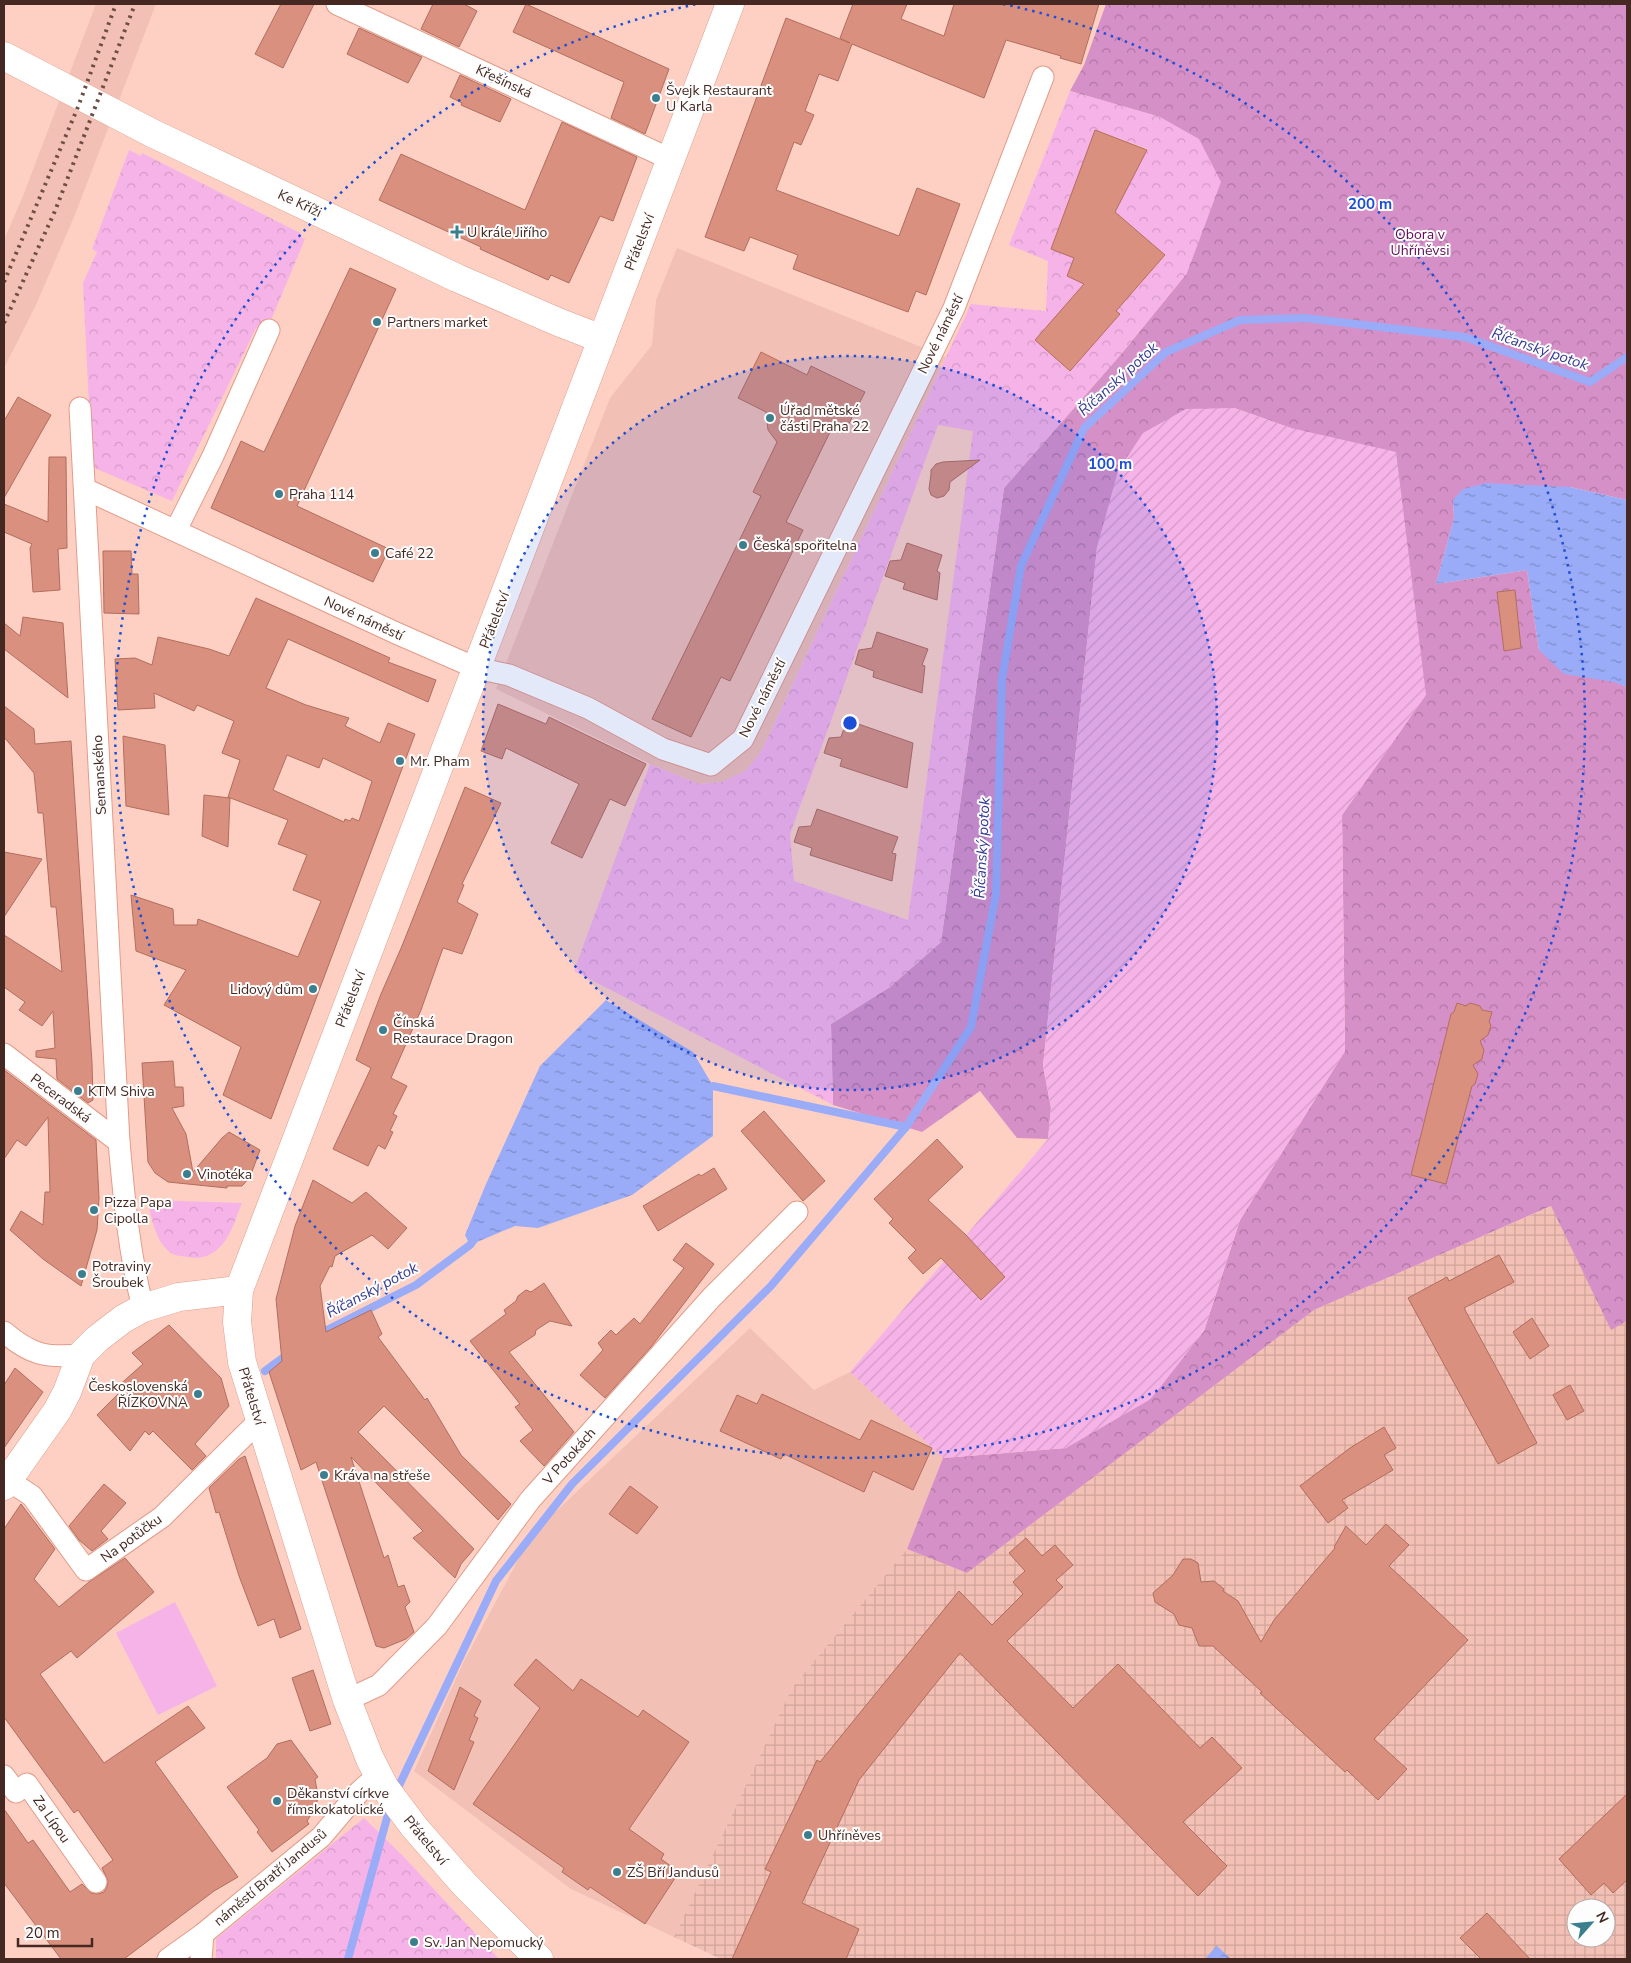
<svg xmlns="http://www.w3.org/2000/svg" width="1631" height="1963" viewBox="0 0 1631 1963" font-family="'Nunito Sans',sans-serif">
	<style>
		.built { fill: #f2c0b4 }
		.industrial { fill: url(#industrial-grid); fill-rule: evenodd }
		.grass { fill: #f6b3e8 }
		.forest { fill: url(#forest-crowns) }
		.park { fill: url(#park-crowns); fill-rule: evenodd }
		.garden { fill: url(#garden-furrows) }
		.water { fill: url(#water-ripples) }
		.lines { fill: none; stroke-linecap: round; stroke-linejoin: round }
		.stream { stroke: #9aabf8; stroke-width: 8 }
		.building { fill: #d9907f; stroke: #b26d5d; fill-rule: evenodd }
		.street-casing { stroke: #e49b89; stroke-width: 23 }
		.secondary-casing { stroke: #e49b89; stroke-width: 29 }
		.street { stroke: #fff; stroke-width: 21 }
		.secondary { stroke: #fff; stroke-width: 28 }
		.rail { stroke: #6e4d45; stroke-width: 4; stroke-dasharray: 2.5 5; stroke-linecap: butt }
		.ring { fill: none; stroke: #1d4ed8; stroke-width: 2.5; stroke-dasharray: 2.5 5 }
		.poi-dot { fill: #3b7f8e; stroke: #fdfdfd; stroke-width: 2 }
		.labels { text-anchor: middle; stroke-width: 4; stroke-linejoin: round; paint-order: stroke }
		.street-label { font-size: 14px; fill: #452821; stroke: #fdfdfd }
		.poi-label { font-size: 14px; fill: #452821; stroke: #fdfdfd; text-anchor: start }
		.park-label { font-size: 14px; fill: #610c56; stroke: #fdfdfd }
		.water-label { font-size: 15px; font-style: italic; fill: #333c93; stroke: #fdfdfd }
		.centre { fill: #1d4ed8; stroke: #fdfdfd; stroke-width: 2.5 }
		.ring-label { font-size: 15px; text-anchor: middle; font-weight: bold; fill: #1d4ed8; stroke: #fdfdfd; stroke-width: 4; stroke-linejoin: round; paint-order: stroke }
	</style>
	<defs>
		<pattern id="industrial-grid" width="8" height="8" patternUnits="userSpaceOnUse" patternTransform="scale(1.25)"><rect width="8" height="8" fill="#f2c0b4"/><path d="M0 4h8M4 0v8" fill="none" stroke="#d1a59a"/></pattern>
		<pattern id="forest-crowns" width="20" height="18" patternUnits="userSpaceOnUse" patternTransform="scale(1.25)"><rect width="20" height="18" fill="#d690c8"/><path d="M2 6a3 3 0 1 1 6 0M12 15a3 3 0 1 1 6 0" fill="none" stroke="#af76a2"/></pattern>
		<pattern id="park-crowns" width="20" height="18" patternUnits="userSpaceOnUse" patternTransform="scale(1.25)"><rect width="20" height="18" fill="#f6b3e8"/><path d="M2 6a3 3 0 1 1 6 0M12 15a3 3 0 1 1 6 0" fill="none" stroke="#d49ac7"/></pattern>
		<pattern id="garden-furrows" width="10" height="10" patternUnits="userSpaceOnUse" patternTransform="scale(1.25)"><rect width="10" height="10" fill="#f6b3e8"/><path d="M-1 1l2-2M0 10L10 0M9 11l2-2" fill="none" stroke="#d49ac7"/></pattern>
		<pattern id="water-ripples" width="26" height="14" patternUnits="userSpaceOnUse" patternTransform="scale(1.25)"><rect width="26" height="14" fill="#9aabf8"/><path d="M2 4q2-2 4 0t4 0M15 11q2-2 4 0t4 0" fill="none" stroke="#7f8bc8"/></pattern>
	</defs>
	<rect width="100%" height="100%" fill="#fed0c4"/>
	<g class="built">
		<polygon points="96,4 156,4 74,217 35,307 4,368 4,240 23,196"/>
		<polygon points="677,248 946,357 761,752 745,771 722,782 699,784 650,764 496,689 610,398 652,345 656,300"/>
		<polygon points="750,1328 814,1390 850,1372 943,1458 907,1549 792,1688 674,1937 571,1889 414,1771 463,1663 532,1534"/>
	</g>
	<path class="industrial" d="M 1552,1206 L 1611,1329 L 1627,1321 L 1627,1959 L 721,1959 L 674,1937 L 792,1688 L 907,1549 L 967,1573 L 1314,1310 ZM 1576,1908 L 1606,1908 L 1606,1938 L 1576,1938 Z"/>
	<polygon class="grass" points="175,1602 217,1686 158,1715 116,1633"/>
	<polygon class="forest" points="1106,4 1627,4 1627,500 1570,487 1453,500 1454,518 1436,584 1527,570 1539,650 1627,687 1627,1321 1611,1330 1551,1206 1314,1310 967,1573 907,1549 943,1458 1066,1448 1204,1331 1240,1220 1345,1051 1342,815 1426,694 1291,428 1234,408 1097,547 1043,1066 1051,1108 1048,1139 1017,1138 980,1091 922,1132 833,1105 831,1024 890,987 941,942 1004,488 1122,353 1187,273 1160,117 1070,91 1084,65"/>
	<g class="park">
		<path d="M 1070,91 L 1160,117 L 1199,139 L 1221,182 L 1187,273 L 1122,353 L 1004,488 L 941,942 L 890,987 L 831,1024 L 833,1105 L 574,971 L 650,764 L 699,784 L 722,782 L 745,771 L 761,752 L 971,304 L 1046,311 L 1048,261 L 1009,245 ZM 1095,130 L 1148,149 L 1107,227 L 1134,229 L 1165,256 L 1116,311 L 1120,314 L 1069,371 L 1036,340 L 1084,284 L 1068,276 L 1075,258 L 1051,249 ZM 938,425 L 973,431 L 908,920 L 794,881 L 790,834 Z"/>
		<polygon points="129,150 141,156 142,153 302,234 301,237 305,239 266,332 256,328 172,501 92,467 83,283 97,252 92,249"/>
		<path d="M 147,1200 L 242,1203 C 236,1217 232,1233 222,1245 C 213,1255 201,1260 188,1257 C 183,1256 177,1256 173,1254 C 155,1244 152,1217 147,1200 Z"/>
		<polygon points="364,1818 403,1856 499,1959 216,1959 216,1939"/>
	</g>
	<polygon class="garden" points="1234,408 1291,428 1396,452 1426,695 1342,815 1345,1051 1240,1220 1204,1331 1151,1399 1066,1448 943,1458 850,1372 1048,1139 1051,1108 1043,1066 1097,547 1118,471 1143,433 1186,409"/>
	<g class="water">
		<polygon points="1486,483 1570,487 1627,500 1627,687 1614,682 1564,674 1539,650 1527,570 1436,584 1454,518 1453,500 1463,489"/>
		<polygon points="606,1000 693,1052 713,1086 713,1136 632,1195 538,1228 515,1226 470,1245 465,1235 486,1184 540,1066"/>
		<polygon points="1217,1945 1217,1946 1231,1959 1205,1959"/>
	</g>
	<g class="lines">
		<g class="stream">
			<polyline points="705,1089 713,1086 906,1127 971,1027 996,894 1002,679 1021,566 1084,428 1166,352 1240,320 1305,318 1465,337 1590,382 1627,357"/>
			<polyline points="317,1335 416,1285 470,1245 476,1237"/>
			<polyline points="265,1371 288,1354"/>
			<polyline points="396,1792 496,1581 572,1484 770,1287 906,1127"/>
			<polyline points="348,1959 390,1807"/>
		</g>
	</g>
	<g class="building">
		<polygon points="281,4 314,4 283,68 255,54"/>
		<polygon points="433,4 464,4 477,11 459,47 421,29"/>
		<polygon points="526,4 669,69 645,134 611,118 624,82 513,32"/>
		<polygon points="853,4 907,4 901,19 944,36 954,4 1099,4 1081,64 1060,58 1061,56 1006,40 984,98 852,44 838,81 819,74 805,111 814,115 801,145 794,142 776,190 899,236 917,188 960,204 926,295 916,291 908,312 793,269 798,255 750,237 744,251 705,237 786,18 850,43 840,38"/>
		<polygon points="359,28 422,57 408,83 347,54"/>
		<polygon points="460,75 511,99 500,122 461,105 462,103 450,97"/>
		<polygon points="562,122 637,157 613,221 600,216 569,283 551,275 548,280 480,249 481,247 379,200 401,154 525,210"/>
		<polygon points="1095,130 1147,150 1115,212 1165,255 1116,311 1120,314 1070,371 1035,340 1084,284 1067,276 1074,258 1051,249"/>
		<polygon points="350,268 396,289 297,506 389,549 373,582 211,508 241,441 264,452"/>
		<polygon points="761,352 807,375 811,366 865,392 845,431 833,426 786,522 803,530 730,681 721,677 691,737 652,719 761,496 753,492 777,442 768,430 766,412 738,398"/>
		<polygon points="18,397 51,415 4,498 4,421"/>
		<polygon points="49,457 66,457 67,548 58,549 60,590 33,592 30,548 32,544 4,532 4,504 48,522"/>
		<polygon points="980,460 950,482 949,490 944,496 937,498 931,495 929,489 931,474 931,470 936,464 943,462"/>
		<polygon points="907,543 942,555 937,571 940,573 937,600 903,589 905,583 885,576 890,561 901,560"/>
		<polygon points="103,551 131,551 132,574 138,574 139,614 104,613"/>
		<polygon points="1515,590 1521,648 1504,651 1497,592"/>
		<path d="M 256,598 L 390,658 L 388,662 L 436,680 L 428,702 L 288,639 L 266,688 L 306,705 L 349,718 L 345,726 L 380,743 L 388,723 L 415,734 L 271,1119 L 223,1095 L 241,1047 L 164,1005 L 186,970 L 136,951 L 131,895 L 173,909 L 174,925 L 197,925 L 198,919 L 298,957 L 321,901 L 293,890 L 307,855 L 278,844 L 288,820 L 228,797 L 240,760 L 222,753 L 234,721 L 197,705 L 194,711 L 154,693 L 155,708 L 118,710 L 115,659 L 135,658 L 152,665 L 158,637 L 209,649 L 229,656 ZM 287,755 L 319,768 L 323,758 L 372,781 L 359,821 L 352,818 L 350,821 L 345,819 L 344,822 L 273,790 Z"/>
		<polygon points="23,617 63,623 68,698 4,649 4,623 20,636"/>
		<polygon points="877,632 928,649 922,665 925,666 922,693 873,677 874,671 855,664 859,650 872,648"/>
		<polygon points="498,704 546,724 549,717 646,764 625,806 610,799 582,858 551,843 579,784 506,748 502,759 481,751"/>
		<polygon points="4,706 34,729 35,744 71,741 92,1063 93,1100 88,1103 57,1079 56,1059 36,1057 36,1051 55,1048 53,1011 42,1026 19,1010 25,1002 4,987 4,935 62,972 56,907 51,907 43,813 38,813 34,773 4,737"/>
		<polygon points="847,720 913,743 907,788 840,766 842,759 824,753 829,738 841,737"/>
		<polygon points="123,736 165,745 169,815 126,806"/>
		<polygon points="465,787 501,803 462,884 464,885 457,902 478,914 462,954 443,948 421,1010 391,1078 407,1086 393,1114 397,1116 390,1131 393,1132 385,1149 378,1145 368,1166 333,1149 371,1068 356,1060 365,1036 381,994 402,946"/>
		<polygon points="204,795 230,798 228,847 202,836"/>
		<polygon points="817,809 898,837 892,853 896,854 892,881 810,855 812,848 794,842 799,827 811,826"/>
		<polygon points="4,852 42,859 4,917"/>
		<polygon points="1457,1003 1466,1006 1470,1003 1480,1006 1482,1010 1492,1012 1489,1022 1491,1025 1488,1035 1480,1041 1484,1050 1482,1059 1473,1065 1478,1074 1475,1084 1472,1086 1446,1184 1411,1175 1451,1014 1454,1012"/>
		<polygon points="173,1061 175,1087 183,1087 184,1106 172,1108 186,1134 193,1172 222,1138 229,1132 260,1150 250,1177 242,1186 227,1186 227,1188 168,1182 155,1173 148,1162 142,1063"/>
		<polygon points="4,1070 96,1140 99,1198 97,1230 81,1286 43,1259 10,1230 21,1211 43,1225 45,1192 50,1192 48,1117 26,1146 17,1140 4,1159"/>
		<polygon points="764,1111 825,1181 803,1201 741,1131"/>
		<polygon points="937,1139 963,1167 928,1200 966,1235 1005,1277 981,1300 941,1258 923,1274 908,1258 916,1250 889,1223 893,1219 874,1199"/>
		<polygon points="714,1168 727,1189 658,1231 643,1206 699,1174 701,1176"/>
		<polygon points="313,1180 352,1203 366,1192 407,1228 388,1249 372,1235 335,1256 332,1267 330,1266 320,1286 326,1332 371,1310 382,1334 378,1337 425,1400 427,1398 461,1455 511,1504 498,1520 384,1406 358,1432 474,1549 461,1564 455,1578 413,1538 423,1531 351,1457 384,1558 388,1555 398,1587 404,1585 410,1602 405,1607 414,1632 406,1639 384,1648 376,1646 316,1462 301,1470 269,1372 282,1361 276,1299 295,1226"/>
		<polygon points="686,1243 714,1264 651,1347 605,1398 580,1375 603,1350 598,1343 611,1330 616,1335 634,1318 640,1324 684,1268 673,1260"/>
		<polygon points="1499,1255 1514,1282 1464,1308 1537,1443 1498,1464 1408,1298 1447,1277 1449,1281"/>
		<polygon points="544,1283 572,1326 550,1321 536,1330 535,1335 509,1352 574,1432 544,1466 520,1441 533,1430 515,1407 520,1404 470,1341 506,1314 504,1310 516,1301 518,1296 526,1290 531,1292"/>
		<polygon points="1532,1318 1549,1346 1530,1359 1513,1332"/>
		<polygon points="169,1325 221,1378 229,1406 195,1444 206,1456 192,1470 153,1431 149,1435 145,1431 130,1451 97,1415 119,1393 115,1389 143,1364 132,1353"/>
		<polygon points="15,1368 43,1392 4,1448 4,1385"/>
		<polygon points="1570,1385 1584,1411 1567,1420 1553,1395"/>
		<polygon points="762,1394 860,1440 871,1420 932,1448 913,1490 873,1471 864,1492 784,1454 781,1459 720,1431 737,1395 757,1404"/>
		<polygon points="1384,1427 1396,1448 1384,1455 1393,1470 1342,1500 1348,1508 1328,1523 1300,1486 1350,1448"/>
		<polygon points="245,1456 301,1629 280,1638 274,1619 258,1626 239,1576 219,1512 216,1513 209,1488 239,1459"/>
		<polygon points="104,1484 126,1503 101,1531 108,1539 92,1551 79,1540 69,1526"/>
		<polygon points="630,1486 658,1507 637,1534 609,1514"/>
		<polygon points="21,1504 55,1549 34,1579 59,1607 89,1582 125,1558 154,1592 77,1658 71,1651 40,1674 104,1763 188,1706 205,1728 155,1762 238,1877 214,1891 124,1959 61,1959 4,1883 4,1809 28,1843 33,1840 70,1892 82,1884 91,1893 98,1894 104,1892 107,1887 108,1881 102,1868 113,1860 78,1810 74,1813 4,1717 4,1529"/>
		<polygon points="1386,1524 1409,1545 1389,1566 1468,1640 1374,1739 1407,1769 1378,1800 1347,1770 1345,1772 1260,1693 1262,1692 1213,1646 1199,1646 1192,1628 1179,1625 1174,1614 1155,1602 1153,1593 1173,1575 1183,1559 1191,1559 1198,1563 1201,1582 1214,1581 1224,1589 1223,1591 1238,1601 1261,1642 1274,1620 1335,1548 1334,1547 1346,1526 1366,1545"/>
		<polygon points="1026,1538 1042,1556 1055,1545 1073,1565 1056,1580 1063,1587 1007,1641 1073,1708 1118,1664 1200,1748 1212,1737 1242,1768 1183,1822 1227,1866 1198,1896 960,1653 859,1780 802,1903 859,1929 846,1959 732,1959 771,1872 765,1869 817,1760 820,1762 959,1591 992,1625 1023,1594 1013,1582 1025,1571 1009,1553"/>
		<polygon points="536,1659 573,1691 581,1679 638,1717 643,1710 689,1742 629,1829 664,1854 661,1859 679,1872 645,1924 590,1887 588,1890 562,1872 564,1868 473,1804 540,1708 514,1685"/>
		<polygon points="313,1670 331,1724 310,1731 292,1678"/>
		<polygon points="460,1687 481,1701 474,1716 478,1718 469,1740 474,1742 454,1790 428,1771"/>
		<polygon points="291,1740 318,1777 315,1779 318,1796 316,1807 307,1821 309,1824 272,1852 257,1832 259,1830 227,1787 267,1758 277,1744"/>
		<polygon points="1627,1794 1627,1880 1613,1893 1604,1883 1591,1895 1559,1859"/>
		<polygon points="1487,1913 1530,1959 1481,1959 1460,1938"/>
	</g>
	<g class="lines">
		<g class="street-casing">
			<g id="street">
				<polyline points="337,4 670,159"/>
				<path d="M 80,408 L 119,1142 C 124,1198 129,1253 143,1308"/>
				<polyline points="85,489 396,633 476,668 509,675 588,708 663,749 711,765 743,739 954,308 1043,77"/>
				<polyline points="176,530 213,456 269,330"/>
				<polyline points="4,1054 119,1142"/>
				<path d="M 4,1332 C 31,1355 46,1358 81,1355"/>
				<polyline points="8,1480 32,1496 86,1570 162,1517 260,1420"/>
				<polyline points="347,1700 379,1685 437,1626 530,1500 712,1297 797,1212"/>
				<polyline points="4,1776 16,1792 27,1784 96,1882"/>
				<polyline points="168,1959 203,1934 321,1837 360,1791 378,1775"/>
				<polyline points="201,1959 203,1934"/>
			</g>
		</g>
		<g class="secondary-casing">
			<g id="secondary">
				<polyline points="4,56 152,133 457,278 558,322 602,339"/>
				<polyline points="4,1486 57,1411 67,1392 81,1355 97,1339 123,1319 143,1308 179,1297 239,1290"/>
				<polyline points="539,1959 465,1885 415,1828 385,1788 370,1759 347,1700 242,1362 237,1322 239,1290 730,4"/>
			</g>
		</g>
		<use href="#street" class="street"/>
		<use href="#secondary" class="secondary"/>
		<g class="rail">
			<polyline points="4,282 78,107 116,4"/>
			<polyline points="4,323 55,211 135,4"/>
		</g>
	</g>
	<circle cx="850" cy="723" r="367" fill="#1d4ed8" fill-opacity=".12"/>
	<g class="ring">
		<circle cx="850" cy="723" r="367"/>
		<path d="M1003 4A735 735 0 1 1 697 4"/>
	</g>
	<g class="poi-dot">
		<circle cx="656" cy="98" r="5"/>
		<path d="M454.5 224.5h5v5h5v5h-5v5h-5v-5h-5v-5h5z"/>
		<circle cx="377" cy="322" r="5"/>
		<circle cx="770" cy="418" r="5"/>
		<circle cx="279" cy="494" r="5"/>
		<circle cx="743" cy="545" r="5"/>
		<circle cx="375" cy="553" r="5"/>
		<circle cx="400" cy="761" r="5"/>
		<circle cx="313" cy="989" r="5"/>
		<circle cx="383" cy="1030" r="5"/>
		<circle cx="78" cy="1091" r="5"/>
		<circle cx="187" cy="1174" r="5"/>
		<circle cx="94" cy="1210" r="5"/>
		<circle cx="82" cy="1274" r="5"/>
		<circle cx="198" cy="1394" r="5"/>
		<circle cx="324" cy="1475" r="5"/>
		<circle cx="277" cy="1801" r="5"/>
		<circle cx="808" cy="1835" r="5"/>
		<circle cx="617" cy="1872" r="5"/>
		<circle cx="414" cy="1942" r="5"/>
	</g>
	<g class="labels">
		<g class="street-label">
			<text transform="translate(504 81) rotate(25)" y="5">Křešínská</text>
			<text transform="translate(300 203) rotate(25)" y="5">Ke Kříži</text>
			<text transform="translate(639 242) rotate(-69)" y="5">Přátelství</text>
			<text transform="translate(940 334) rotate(-64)" y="5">Nové náměstí</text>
			<text transform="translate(364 618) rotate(25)" y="5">Nové náměstí</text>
			<text transform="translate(494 620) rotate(-69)" y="5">Přátelství</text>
			<text transform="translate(762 698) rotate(-63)" y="5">Nové náměstí</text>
			<text transform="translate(99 775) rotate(-93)" y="5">Semanského</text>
			<text transform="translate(350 999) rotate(-69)" y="5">Přátelství</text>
			<text transform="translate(61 1098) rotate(37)" y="5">Peceradská</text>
			<text transform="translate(252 1396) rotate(73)" y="5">Přátelství</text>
			<text transform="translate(569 1456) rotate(-48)" y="5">V Potokách</text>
			<text transform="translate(131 1538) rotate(-36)" y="5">Na potůčku</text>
			<text transform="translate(52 1819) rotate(55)" y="5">Za Lípou</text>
			<text transform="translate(426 1840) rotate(50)" y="5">Přátelství</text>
			<text transform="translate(270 1877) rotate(-40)" y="5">náměstí Bratří Jandusů</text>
		</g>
		<g class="poi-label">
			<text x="666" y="95">Švejk Restaurant<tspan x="666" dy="16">U Karla</tspan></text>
			<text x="467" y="237">U krále Jiřího</text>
			<text x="387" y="327">Partners market</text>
			<text x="780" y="415">Úřad mětské<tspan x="780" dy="16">části Praha 22</tspan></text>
			<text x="289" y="499">Praha 114</text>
			<text x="753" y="550">Česká spořitelna</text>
			<text x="385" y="558">Café 22</text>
			<text x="410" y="766">Mr. Pham</text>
			<text x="303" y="994" text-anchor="end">Lidový dům</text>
			<text x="393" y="1027">Čínská<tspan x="393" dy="16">Restaurace Dragon</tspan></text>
			<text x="88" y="1096">KTM Shiva</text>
			<text x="197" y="1179">Vinotéka</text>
			<text x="104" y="1207">Pizza Papa<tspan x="104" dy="16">Cipolla</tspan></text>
			<text x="92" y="1271">Potraviny<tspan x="92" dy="16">Šroubek</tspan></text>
			<text x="188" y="1391" text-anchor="end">Československá<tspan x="188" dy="16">ŘÍZKOVNA</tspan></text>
			<text x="334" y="1480">Kráva na střeše</text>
			<text x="287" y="1798">Děkanství církve<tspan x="287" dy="16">římskokatolické</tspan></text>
			<text x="818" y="1840">Uhříněves</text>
			<text x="627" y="1877">ZŠ Bří Jandusů</text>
			<text x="424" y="1947">Sv. Jan Nepomucký</text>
		</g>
		<g class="park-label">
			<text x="1420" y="239">Obora v<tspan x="1420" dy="16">Uhříněvsi</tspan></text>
		</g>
		<g class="water-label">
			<text transform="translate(1540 349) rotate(19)" y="5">Říčanský potok</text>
			<text transform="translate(1118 379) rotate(-42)" y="5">Říčanský potok</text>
			<text transform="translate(982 848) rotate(-87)" y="5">Říčanský potok</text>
			<text transform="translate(372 1290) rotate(-28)" y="5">Říčanský potok</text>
		</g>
	</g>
	<circle cx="850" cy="723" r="8" class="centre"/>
	<g class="ring-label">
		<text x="1370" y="209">200 m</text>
		<text x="1110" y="469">100 m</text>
	</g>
	<rect width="1631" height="1963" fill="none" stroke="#452821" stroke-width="10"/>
	<g transform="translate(1591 1923) rotate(63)"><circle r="24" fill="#fdfdfd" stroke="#b3a8a5"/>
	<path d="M0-4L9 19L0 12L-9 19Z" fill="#3b7f8e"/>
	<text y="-8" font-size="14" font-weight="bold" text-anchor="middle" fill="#452821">N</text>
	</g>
	<path d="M18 1938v8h74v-8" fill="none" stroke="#452821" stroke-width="2.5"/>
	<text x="25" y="1938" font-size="15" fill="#452821" stroke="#fdfdfd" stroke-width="4" paint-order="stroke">20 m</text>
</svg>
